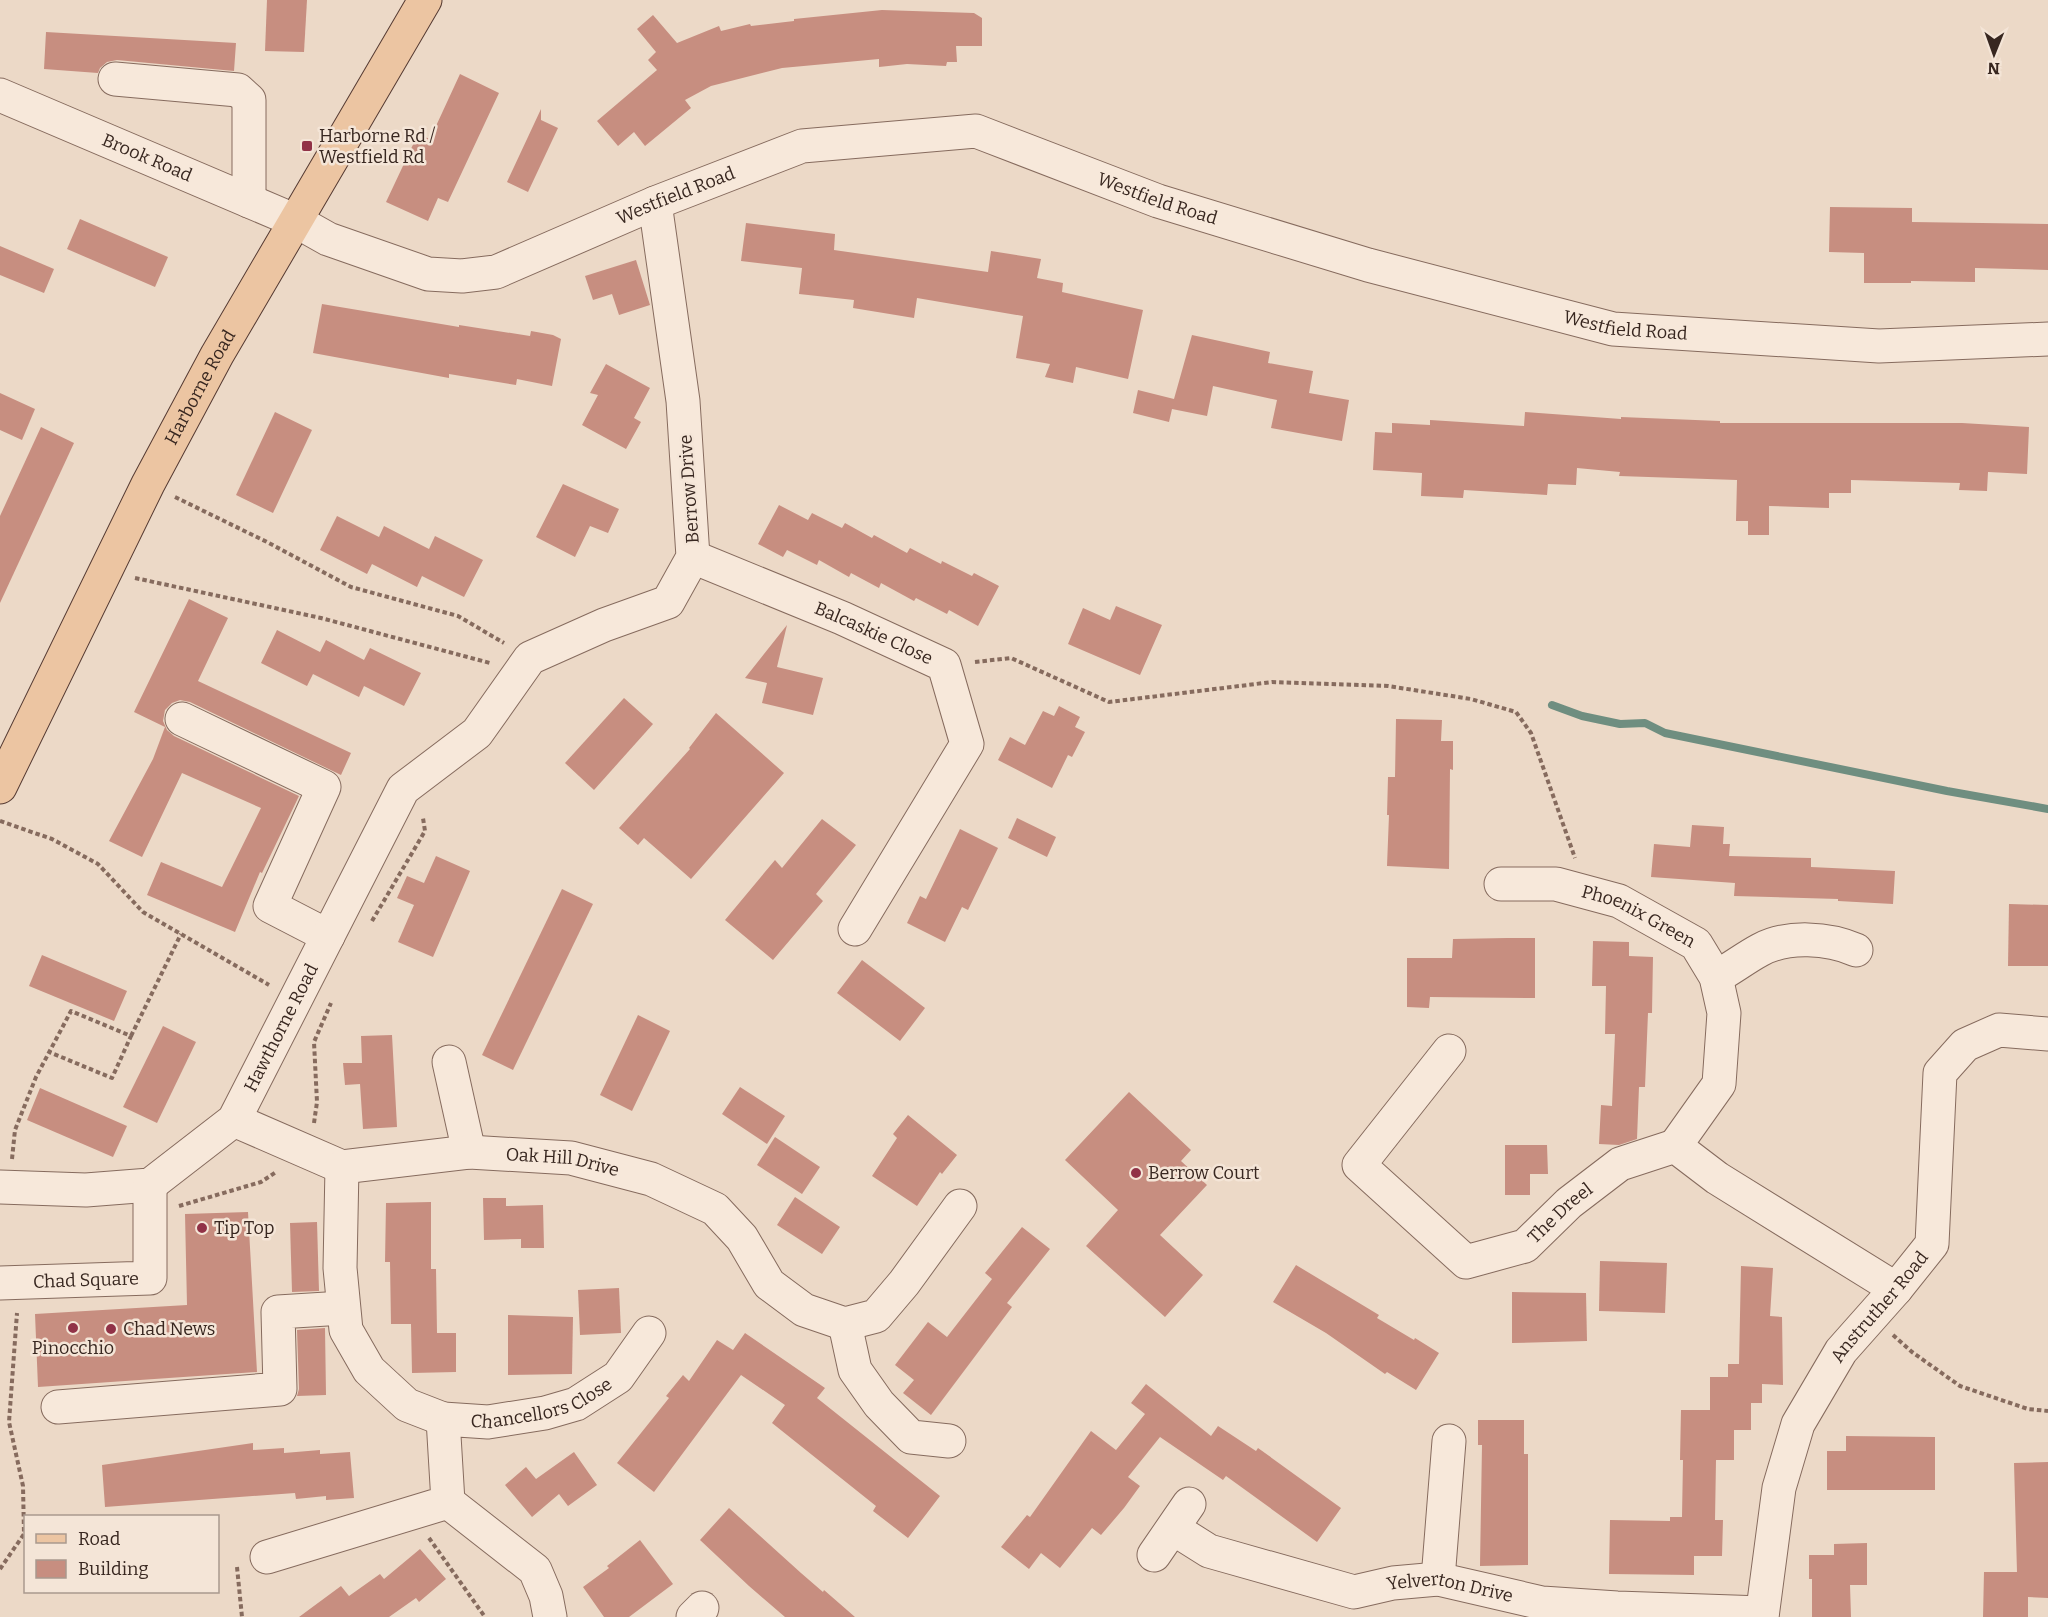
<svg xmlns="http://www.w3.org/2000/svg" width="2048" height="1617" viewBox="0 0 2048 1617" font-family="Bitter,serif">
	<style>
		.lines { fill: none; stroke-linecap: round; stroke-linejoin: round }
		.stream { stroke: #6f8e80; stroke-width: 8 }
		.building { fill: #c78e80 }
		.minor-casing { stroke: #866b5e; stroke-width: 35 }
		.major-casing { stroke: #553a32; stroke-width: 35 }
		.path { stroke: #866b5e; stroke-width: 4; stroke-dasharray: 4.5 3; stroke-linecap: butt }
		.minor { stroke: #f7e8da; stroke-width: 33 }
		.major { stroke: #ecc5a2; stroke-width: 33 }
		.poi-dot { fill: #913247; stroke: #f4e5d7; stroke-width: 2 }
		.labels { text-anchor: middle; stroke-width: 5; stroke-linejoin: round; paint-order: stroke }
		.poi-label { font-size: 18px; fill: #382720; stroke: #f4e5d7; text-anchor: start }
		.street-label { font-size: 18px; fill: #382720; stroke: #f4e5d7 }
	</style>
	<rect width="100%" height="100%" fill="#ecd9c7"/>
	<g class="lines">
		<polyline class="stream" points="1552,705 1582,716 1620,724 1645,723 1665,733 1947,791 2048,809"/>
	</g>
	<g class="building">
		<polygon points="267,0 307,0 304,52 265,51"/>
		<polygon points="882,10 974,13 982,18 982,46 956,46 957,62 947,62 946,66 907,64 879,67 879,59 782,68 711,86 685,100 691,108 645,146 634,132 618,146 597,121 657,70 648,60 656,52 637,29 653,15 677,43 719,26 721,31 750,24 751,26 794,21 794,19"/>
		<polygon points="46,32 236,43 234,71 117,60 107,62 100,68 98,73 44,69"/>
		<polygon points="460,74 499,93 448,202 438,198 428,221 386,202 418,134 430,139"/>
		<polygon points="541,109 541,120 558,128 528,192 507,182"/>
		<polygon points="1830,207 1912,208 1912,222 2048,224 2048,270 1975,268 1975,282 1911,281 1911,283 1864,283 1864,253 1829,252"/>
		<polygon points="80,219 168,257 155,287 67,249"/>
		<polygon points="746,223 835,234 834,250 988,272 991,251 1041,259 1037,278 1063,283 1062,292 1143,310 1128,379 1076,367 1073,383 1045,377 1050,364 1016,358 1023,316 917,298 914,318 853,308 854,300 799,294 802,268 741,261"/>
		<polygon points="0,246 54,269 44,293 0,275"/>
		<polygon points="636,260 650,305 619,315 612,294 593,300 585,276"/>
		<polygon points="322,304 459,327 459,325 530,336 531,331 553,335 561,339 552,386 517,379 516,385 449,374 449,378 313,353"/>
		<polygon points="1192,335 1270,352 1268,363 1313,371 1309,393 1349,400 1342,441 1271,428 1277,400 1213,386 1207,416 1172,409 1169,422 1133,413 1138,390 1174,399"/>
		<polygon points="606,364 650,388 634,418 641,422 626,449 582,425 598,395 590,393"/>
		<polygon points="0,393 35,409 22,440 0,430"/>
		<polygon points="275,412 312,430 273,513 236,495"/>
		<polygon points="1525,412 1621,419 1621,417 1720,421 1720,423 1962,423 2029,427 2027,474 1988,472 1987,491 1959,490 1960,483 1851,480 1851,493 1829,493 1829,508 1769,506 1769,535 1748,535 1748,521 1736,521 1737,480 1619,476 1620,472 1577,468 1576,485 1548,484 1547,495 1464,490 1463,498 1421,496 1422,473 1373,470 1375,432 1392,433 1392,423 1430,425 1430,420 1524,426"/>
		<polygon points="41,427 74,443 0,603 0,516"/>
		<polygon points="563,484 619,509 608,533 590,526 575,557 536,537"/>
		<polygon points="779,505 808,520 812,513 842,528 845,523 872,538 874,535 907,553 910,548 941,564 942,561 972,576 974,573 999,586 978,626 949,610 947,614 916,598 914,601 881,583 879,588 851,573 849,577 819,560 817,565 787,550 783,557 758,544"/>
		<polygon points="337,516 379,537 384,526 429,549 435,536 483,560 464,597 422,576 417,587 372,564 367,574 320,550"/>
		<polygon points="189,599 228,618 198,681 351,753 341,775 190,702 180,700 172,703 165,710 163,721 167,730 174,736 299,796 262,873 260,872 235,932 147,895 161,862 222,887 261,808 182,773 142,857 109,841 153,759 165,727 134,712"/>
		<polygon points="1116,606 1162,625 1140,675 1068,644 1083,608 1110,620"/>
		<polygon points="787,625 777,667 823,678 813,715 762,703 767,683 745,678"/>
		<polygon points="277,630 320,652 326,640 364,660 370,648 421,673 404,706 364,686 359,697 313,674 307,686 261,663"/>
		<polygon points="624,698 653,724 594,790 565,763"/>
		<polygon points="1059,706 1080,717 1075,727 1085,732 1072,757 1068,755 1052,788 998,760 1010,737 1025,745 1043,711 1054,716"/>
		<polygon points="716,713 784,773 691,879 644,838 638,845 619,828 690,749 689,748"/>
		<polygon points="1396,719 1442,720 1441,741 1453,741 1453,770 1450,769 1449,869 1387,866 1389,815 1387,815 1388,777 1395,777"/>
		<polygon points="1017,818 1056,837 1047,857 1008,838"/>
		<polygon points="822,819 856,845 816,894 823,901 773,960 725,920 775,860 782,868"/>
		<polygon points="1692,825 1724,827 1723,844 1730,844 1729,856 1811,858 1811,867 1895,871 1893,904 1838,901 1838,899 1734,896 1735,883 1651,877 1654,844 1690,847"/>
		<polygon points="960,829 998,848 968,910 962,907 945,942 907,923 920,896 926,899"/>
		<polygon points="436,856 470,871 433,957 398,942 414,905 397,898 407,876 424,883"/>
		<polygon points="562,889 593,904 513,1070 482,1055"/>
		<polygon points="2009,904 2048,905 2048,966 2008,966"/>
		<polygon points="1507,938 1535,938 1535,998 1430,997 1429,1008 1407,1007 1407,958 1452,958 1453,939"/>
		<polygon points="1593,941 1629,942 1629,956 1653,957 1652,1013 1648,1013 1645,1087 1639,1087 1637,1139 1619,1145 1599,1144 1601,1105 1612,1106 1615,1034 1605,1034 1606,986 1592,986"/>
		<polygon points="42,955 127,991 114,1021 29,986"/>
		<polygon points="862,960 925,1008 900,1041 837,993"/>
		<polygon points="638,1015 670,1031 632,1111 600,1095"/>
		<polygon points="163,1026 196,1042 157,1123 123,1107"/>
		<polygon points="392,1035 397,1127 363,1129 360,1084 345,1085 343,1063 362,1063 361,1036"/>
		<polygon points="740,1087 785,1116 767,1144 722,1114"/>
		<polygon points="40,1088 127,1126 113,1157 27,1120"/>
		<polygon points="1129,1092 1191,1150 1181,1161 1207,1185 1160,1235 1203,1275 1165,1317 1086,1246 1118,1210 1065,1160"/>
		<polygon points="908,1115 957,1155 942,1174 940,1172 917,1206 872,1176 897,1138 893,1134"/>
		<polygon points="775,1137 820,1167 802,1194 757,1165"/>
		<polygon points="1505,1145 1547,1145 1548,1174 1530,1174 1530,1195 1505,1195"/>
		<polygon points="795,1197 840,1227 822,1254 777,1225"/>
		<polygon points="483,1198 506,1198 506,1206 543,1205 544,1248 521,1248 521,1239 484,1240"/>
		<polygon points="431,1202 431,1269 436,1269 437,1333 456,1333 456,1372 412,1373 411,1324 391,1324 390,1262 385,1262 386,1203"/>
		<polygon points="248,1212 257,1372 38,1387 35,1314 187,1305 185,1214"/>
		<polygon points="317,1222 319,1291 292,1292 290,1223"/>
		<polygon points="1022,1227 1050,1249 1007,1303 1012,1307 931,1415 903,1393 914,1380 895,1365 928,1322 947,1337 992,1279 985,1273"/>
		<polygon points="1600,1261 1667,1263 1665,1313 1599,1311"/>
		<polygon points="1296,1265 1379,1315 1377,1318 1414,1340 1415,1338 1439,1353 1416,1390 1387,1372 1385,1374 1326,1333 1273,1302"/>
		<polygon points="1741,1266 1773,1268 1770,1316 1782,1317 1783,1385 1762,1384 1762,1403 1751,1403 1751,1430 1734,1430 1734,1460 1716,1460 1715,1520 1723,1520 1722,1556 1694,1556 1694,1575 1609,1574 1610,1520 1670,1521 1670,1517 1682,1517 1683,1460 1680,1460 1681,1410 1710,1410 1710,1377 1728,1377 1728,1364 1739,1364"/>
		<polygon points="619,1288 621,1333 580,1335 578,1290"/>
		<polygon points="1512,1292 1586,1293 1587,1341 1512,1343"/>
		<polygon points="508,1315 573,1317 572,1374 508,1375"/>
		<polygon points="325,1328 326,1395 297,1396 299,1389 297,1330"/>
		<polygon points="745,1333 825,1388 817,1398 940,1496 908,1538 873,1511 876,1506 772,1423 785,1405 741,1375 654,1492 617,1463 669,1398 666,1396 683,1375 689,1381 717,1340 733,1350"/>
		<polygon points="1146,1384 1211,1436 1218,1426 1256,1451 1258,1448 1341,1508 1317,1542 1226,1476 1223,1480 1160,1437 1128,1477 1140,1486 1124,1508 1101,1535 1092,1528 1060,1568 1041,1553 1029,1569 1001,1547 1027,1515 1030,1517 1091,1431 1116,1450 1145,1414 1131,1403"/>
		<polygon points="1478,1420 1524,1420 1524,1454 1528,1454 1528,1565 1480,1566 1482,1445 1478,1445"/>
		<polygon points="1846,1436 1935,1437 1935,1490 1827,1490 1827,1451 1846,1451"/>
		<polygon points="253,1443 253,1450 284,1448 284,1453 320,1450 320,1454 350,1452 354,1498 326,1500 326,1496 296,1499 295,1493 105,1507 102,1465"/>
		<polygon points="574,1452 597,1485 568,1506 559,1494 532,1517 505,1485 526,1467 536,1479"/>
		<polygon points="2048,1462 2048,1598 2028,1597 2028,1617 1983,1617 1984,1572 2017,1572 2014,1463"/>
		<polygon points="729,1508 801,1573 823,1592 824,1590 855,1617 785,1617 749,1586 700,1540"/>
		<polygon points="640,1540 673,1584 629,1617 604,1617 583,1587 609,1568 607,1566"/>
		<polygon points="1867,1543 1867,1585 1850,1585 1851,1617 1812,1617 1812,1579 1809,1579 1809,1555 1834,1555 1834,1544"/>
		<polygon points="420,1549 446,1579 419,1602 416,1598 389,1617 299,1617 341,1586 349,1596 380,1574 384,1579"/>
	</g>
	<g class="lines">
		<g class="minor-casing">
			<g id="minor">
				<polyline points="115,79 238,90 249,100 249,201"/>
				<path id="s1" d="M 0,95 L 296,221 L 328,239 L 428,274 L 462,276 L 496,272 L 655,203 L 802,146 L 976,131 L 1158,201 L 1368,265 L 1613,329 L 1879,346 L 2048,339"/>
				<path id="s2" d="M 693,557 L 842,618 L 944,665 L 967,744 L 855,929"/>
				<polyline points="182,719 324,787 270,906 328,936"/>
				<path id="s3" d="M 1501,884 L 1556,884 L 1619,901 L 1696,944 L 1716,977 L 1724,1013 L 1719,1084 L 1675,1146"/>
				<path d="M 1716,977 C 1731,969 1745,958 1760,950 C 1787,935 1829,938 1856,950"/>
				<path id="s4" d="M 1449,1051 L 1359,1165 L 1466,1262 L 1525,1246 L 1569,1203 L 1620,1164 L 1675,1146 L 1717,1178 L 1896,1289"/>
				<polyline points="449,1062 469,1152"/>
				<path id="s5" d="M 234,1120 L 342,1167 L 469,1152 L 571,1158 L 651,1179 L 715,1209 L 742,1238 L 769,1284 L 804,1310 L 845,1324 L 876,1316 L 904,1283 L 960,1206"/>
				<polyline points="342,1167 340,1268 346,1330 369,1370 407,1405 443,1419"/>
				<path id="s6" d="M 0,1187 L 86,1190 L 150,1185 L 234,1120 L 403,789 L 477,733 L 530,658 L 604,625 L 668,602 L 693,557 L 683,401 L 655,203"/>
				<path id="s7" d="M 0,1283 L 150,1278 L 150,1185"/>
				<polyline points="845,1324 855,1370 879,1404 911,1437 949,1441"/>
				<polyline points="58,1407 280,1389 278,1312 343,1308"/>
				<polyline points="448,1502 535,1570 546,1596 550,1617"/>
				<path id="s8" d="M 1174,1529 L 1209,1551 L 1354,1592 L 1393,1583 L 1438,1579 L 1542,1603 L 1617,1608 L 1762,1613"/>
				<polyline points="1154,1555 1189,1504"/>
				<path id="s9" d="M 267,1557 L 448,1502 L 443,1419 L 488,1422 L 545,1413 L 576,1404 L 618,1377 L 649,1333"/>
				<polyline points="1438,1579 1449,1441"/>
				<polyline points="693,1617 702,1608"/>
				<path id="s10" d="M 1762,1617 L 1779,1488 L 1798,1424 L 1841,1351 L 1896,1289 L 1932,1244 L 1940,1073 L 1965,1045 L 1999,1030 L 2048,1034"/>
			</g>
		</g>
		<g class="major-casing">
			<g id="major">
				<path id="s11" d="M 0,787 L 148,484 L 217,355 L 425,0"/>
			</g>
		</g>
		<g class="path">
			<polyline points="175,497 267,542 351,587 458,616 504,643"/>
			<polyline points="135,578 321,618 490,663"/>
			<polyline points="975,662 1011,658 1109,702 1272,682 1388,686 1471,699 1516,712 1531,733 1575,858"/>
			<polyline points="0,821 52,839 98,864 143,912 269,985"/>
			<polyline points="372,921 425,831 423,818"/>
			<polyline points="131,1036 181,934"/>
			<polyline points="314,1123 317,1102 314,1042 331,1003"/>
			<polyline points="12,1159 15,1130 36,1077 71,1011 131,1036 112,1078 49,1052"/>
			<polyline points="179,1206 261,1182 276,1172"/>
			<polyline points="1893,1335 1912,1352 1960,1386 2028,1409 2048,1411"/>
			<polyline points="429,1538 485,1617"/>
			<polyline points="237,1567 242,1617"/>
			<polyline points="0,1569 24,1534 23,1486 9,1422 17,1313"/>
		</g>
		<use href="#minor" class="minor"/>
		<use href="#major" class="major"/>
	</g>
	<g class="poi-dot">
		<rect x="301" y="140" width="12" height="12" rx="3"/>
		<circle cx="1136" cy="1173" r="6"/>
		<circle cx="202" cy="1228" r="6"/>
		<circle cx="73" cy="1328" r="6"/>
		<circle cx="111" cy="1329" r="6"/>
	</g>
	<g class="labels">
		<g class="poi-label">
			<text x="319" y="142">Harborne Rd /<tspan x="319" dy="21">Westfield Rd</tspan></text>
			<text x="1148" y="1179">Berrow Court</text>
			<text x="214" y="1234">Tip Top</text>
			<text x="123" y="1335">Chad News</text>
			<text x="73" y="1354" text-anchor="middle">Pinocchio</text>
		</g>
		<g class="street-label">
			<text dy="6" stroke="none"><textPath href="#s1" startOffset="160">Brook Road</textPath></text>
			<text dy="6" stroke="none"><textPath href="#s1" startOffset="728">Westfield Road</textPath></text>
			<text dy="6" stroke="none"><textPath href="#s1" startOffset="1232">Westfield Road</textPath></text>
			<text dy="6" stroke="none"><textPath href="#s1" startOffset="1718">Westfield Road</textPath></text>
			<text dy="6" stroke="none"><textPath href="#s11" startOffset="447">Harborne Road</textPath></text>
			<text transform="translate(689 489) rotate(-94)" y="6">Berrow Drive</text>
			<text dy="6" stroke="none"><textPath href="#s2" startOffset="196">Balcaskie Close</textPath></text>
			<text dy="6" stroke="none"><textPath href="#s3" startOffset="144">Phoenix Green</textPath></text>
			<text dy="6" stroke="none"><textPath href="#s6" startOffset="360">Hawthorne Road</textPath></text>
			<text dy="6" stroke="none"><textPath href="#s5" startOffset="340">Oak Hill Drive</textPath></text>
			<text dy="6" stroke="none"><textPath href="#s4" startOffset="399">The Dreel</textPath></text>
			<text dy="6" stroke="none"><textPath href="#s7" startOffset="86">Chad Square</textPath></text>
			<text dy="6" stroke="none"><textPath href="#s10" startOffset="340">Anstruther Road</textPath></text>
			<text dy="6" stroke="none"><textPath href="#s9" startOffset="374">Chancellors Close</textPath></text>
			<text dy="6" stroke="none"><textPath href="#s8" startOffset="290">Yelverton Drive</textPath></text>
		</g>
	</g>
	<rect x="24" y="1515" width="195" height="78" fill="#f4e5d7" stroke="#a9998e" stroke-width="1.5"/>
	<rect x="36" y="1534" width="30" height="9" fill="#ecc5a2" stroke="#a9998e" stroke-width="1.5"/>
	<text x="78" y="1545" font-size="18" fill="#382720">Road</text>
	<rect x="36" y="1560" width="30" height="18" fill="#c78e80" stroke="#a9998e" stroke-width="1.5"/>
	<text x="78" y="1575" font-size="18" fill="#382720">Building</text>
	<g transform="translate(1994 54) rotate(181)" stroke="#f4e5d7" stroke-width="4.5" paint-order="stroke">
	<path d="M0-4.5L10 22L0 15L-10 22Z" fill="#382720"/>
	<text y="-9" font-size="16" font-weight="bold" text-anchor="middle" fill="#382720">N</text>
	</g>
</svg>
